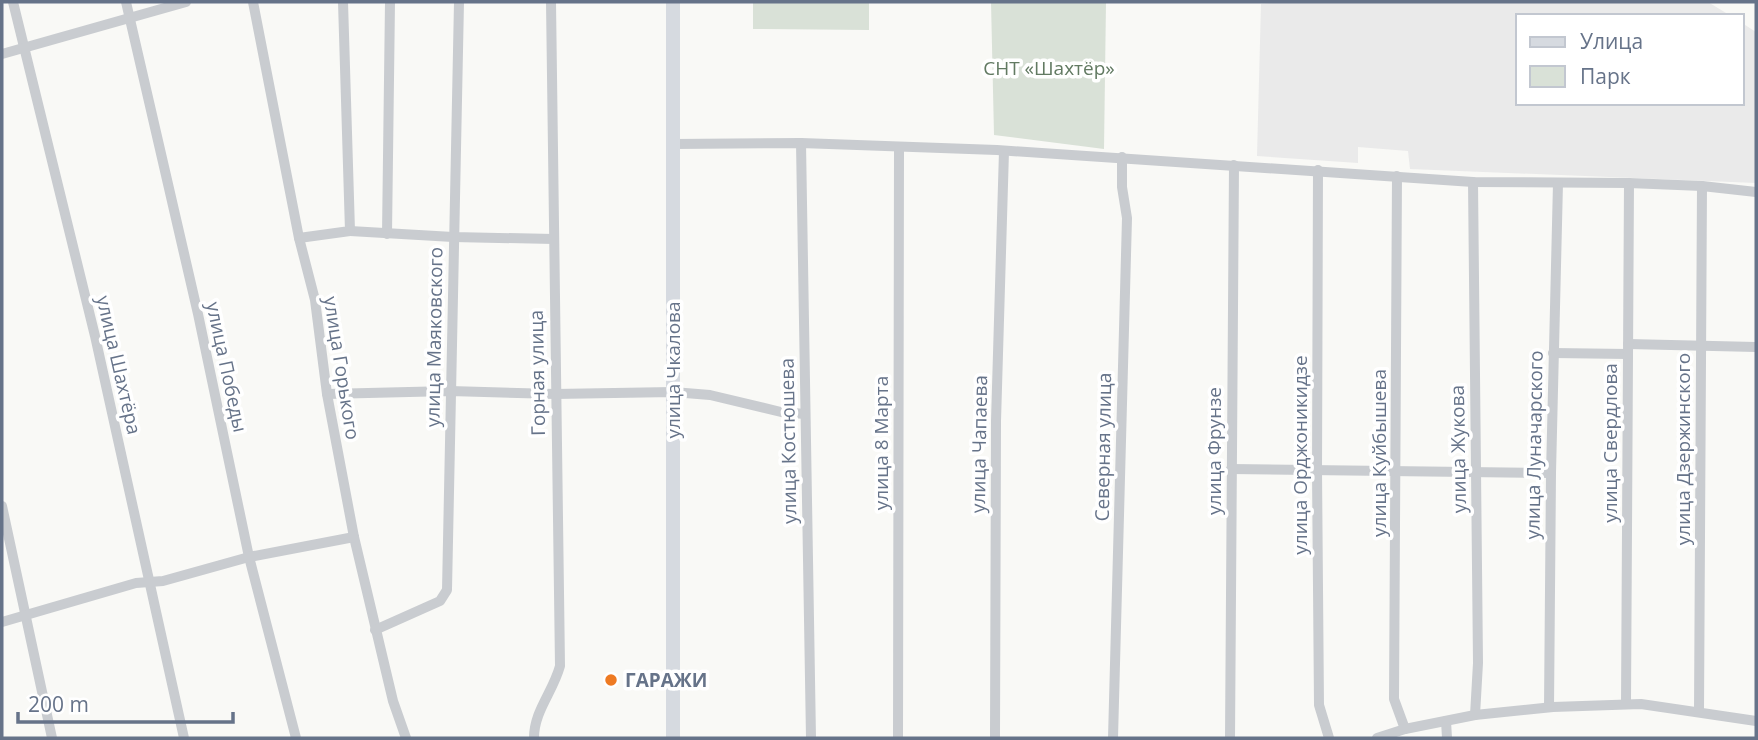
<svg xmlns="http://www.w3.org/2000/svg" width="1758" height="740" viewBox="0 0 1758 740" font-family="'Open Sans',sans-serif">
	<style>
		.built { fill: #eaeaea }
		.green { fill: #d9e1d7 }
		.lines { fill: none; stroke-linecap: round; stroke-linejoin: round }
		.minor { stroke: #c9ccd0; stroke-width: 10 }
		.major { stroke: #d6dae0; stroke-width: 14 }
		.poi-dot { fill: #ee7a22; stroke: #fff; stroke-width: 2.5 }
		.labels { text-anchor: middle; stroke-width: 7; stroke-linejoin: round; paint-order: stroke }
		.park-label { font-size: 19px; fill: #627a62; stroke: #fff }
		.street-label { font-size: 19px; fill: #667389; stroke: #fff }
		.poi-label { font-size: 19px; font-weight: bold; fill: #667389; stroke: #fff; text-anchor: start }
	</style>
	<rect width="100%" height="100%" fill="#f9f9f6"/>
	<polygon class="built" points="1286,2 1708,2 1731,16 1518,16 1518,103 1742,103 1742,23 1756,32 1756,183 1410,169 1408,151 1358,147 1358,163 1257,156 1261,4"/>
	<g class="green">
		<polygon points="753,2 869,2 869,30 753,29"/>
		<polygon points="991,2 1106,2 1104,149 994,135"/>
	</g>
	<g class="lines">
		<g class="minor">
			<polyline points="13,2 95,336 184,738"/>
			<polyline points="126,2 198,314 249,557 296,738"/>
			<polyline points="253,2 299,238 315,300 327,394 354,537 393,701 406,738"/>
			<polyline points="2,54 186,2"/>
			<polyline points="801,143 811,738"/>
			<polyline points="674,144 801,143 997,150 1473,182 1629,183 1702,186 1756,192"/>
			<polyline points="1318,170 1317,471 1319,705 1329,738"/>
			<polyline points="1397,176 1394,699 1405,729"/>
			<polyline points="1473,182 1478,663 1475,715"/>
			<polyline points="350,231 453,237 554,239"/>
			<polyline points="387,234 390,2"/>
			<polyline points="299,238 350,231 343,2"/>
			<polyline points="1628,344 1756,347"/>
			<polyline points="1553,353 1628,354"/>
			<polyline points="327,394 450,391 555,394 673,392 710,395 781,412 805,414"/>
			<polyline points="1231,469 1551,473"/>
			<polyline points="2,506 52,738"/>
			<polyline points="2,622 136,583 163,581 249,557 354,537"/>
			<polyline points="375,630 440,601 447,590 459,2"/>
			<polyline points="1626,704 1629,183"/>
			<polyline points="1549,707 1551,473 1558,183"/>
			<polyline points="1699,712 1702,186"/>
			<polyline points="1446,721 1447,738"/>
			<path d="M 534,738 C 534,711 553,692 560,666 L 551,2"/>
			<polyline points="898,738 899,148"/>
			<polyline points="995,738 996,421 1004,151"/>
			<polyline points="1113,738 1127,218 1122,187 1122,157"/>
			<polyline points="1230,738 1234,165"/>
			<polyline points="1377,738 1405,729 1475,715 1553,707 1641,704 1756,721"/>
		</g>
		<polyline class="major" points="673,738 673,2"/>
	</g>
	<circle class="poi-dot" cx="611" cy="680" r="7"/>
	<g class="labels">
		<g class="park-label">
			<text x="1049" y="75">СНТ «Шахтёр»</text>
		</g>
		<g class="street-label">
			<text transform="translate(434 337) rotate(-89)" y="7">улица Маяковского</text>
			<text transform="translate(119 365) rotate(77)" y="7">улица Шахтёра</text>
			<text transform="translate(227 367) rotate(78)" y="7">улица Победы</text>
			<text transform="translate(342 368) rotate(81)" y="7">улица Горького</text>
			<text transform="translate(673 370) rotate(-90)" y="7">улица Чкалова</text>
			<text transform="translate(537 373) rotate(-91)" y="7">Горная улица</text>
			<text transform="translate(788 441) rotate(-91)" y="7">улица Костюшева</text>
			<text transform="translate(881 443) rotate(-90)" y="7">улица 8 Марта</text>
			<text transform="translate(1610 443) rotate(-90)" y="7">улица Свердлова</text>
			<text transform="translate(979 444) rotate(-89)" y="7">улица Чапаева</text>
			<text transform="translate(1534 445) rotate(-89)" y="7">улица Луначарского</text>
			<text transform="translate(1103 447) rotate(-89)" y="7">Северная улица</text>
			<text transform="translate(1458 449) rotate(-91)" y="7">улица Жукова</text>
			<text transform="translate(1683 449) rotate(-90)" y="7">улица Дзержинского</text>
			<text transform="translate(1214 451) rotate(-90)" y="7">улица Фрунзе</text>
			<text transform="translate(1379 453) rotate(-90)" y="7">улица Куйбышева</text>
			<text transform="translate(1300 455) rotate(-90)" y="7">улица Орджоникидзе</text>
		</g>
		<g class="poi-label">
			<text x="625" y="687">ГАРАЖИ</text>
		</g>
	</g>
	<rect width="1758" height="740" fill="none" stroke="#667389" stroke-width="7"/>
	<rect x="1516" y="14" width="228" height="91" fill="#ffffff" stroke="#c2c7d0" stroke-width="2"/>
	<rect x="1530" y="37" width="35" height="10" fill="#d6dae0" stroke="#c2c7d0" stroke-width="2"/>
	<text x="1580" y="49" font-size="21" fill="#667389">Улица</text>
	<rect x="1530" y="66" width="35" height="21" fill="#d9e1d7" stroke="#c2c7d0" stroke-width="2"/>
	<text x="1580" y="84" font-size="21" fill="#667389">Парк</text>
	<path d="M18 712v10h215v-10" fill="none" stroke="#667389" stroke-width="3.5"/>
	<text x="28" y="712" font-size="21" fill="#667389" stroke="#ffffff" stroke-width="5" paint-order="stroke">200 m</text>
</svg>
